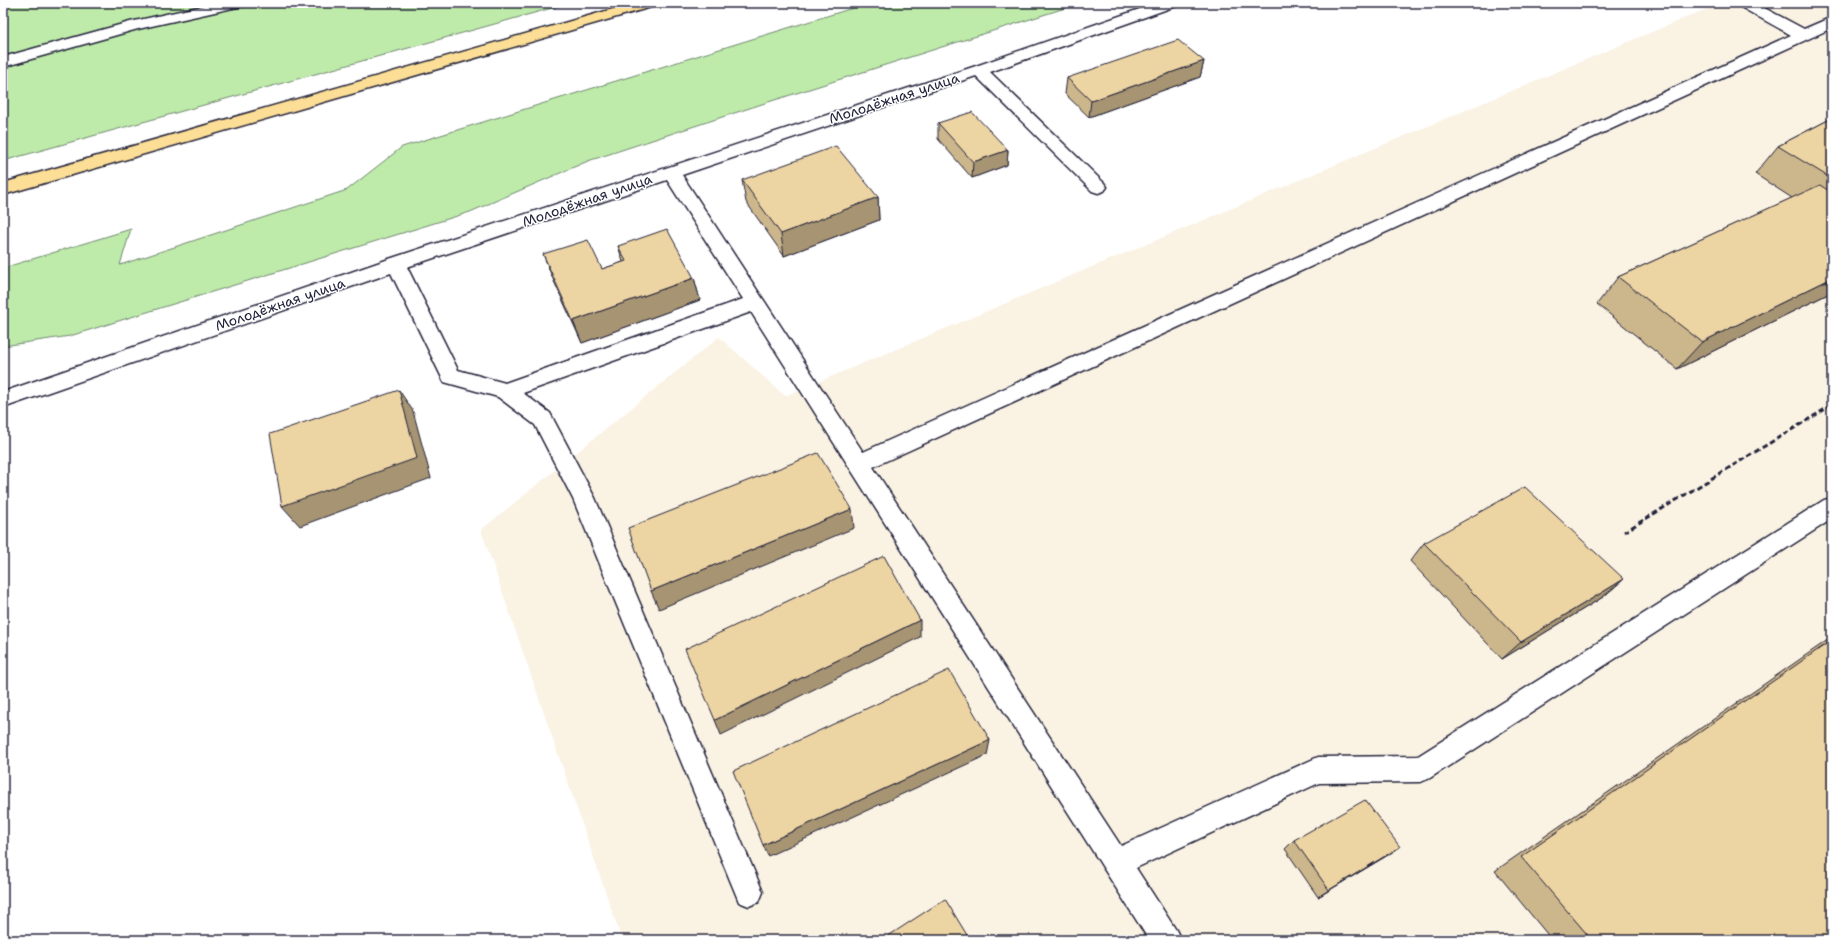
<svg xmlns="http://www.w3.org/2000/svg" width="1835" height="943" viewBox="0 0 1835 943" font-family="'Shantell Sans',sans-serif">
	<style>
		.built { fill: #faf2e3 }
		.green { fill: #beeba9; stroke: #708672 }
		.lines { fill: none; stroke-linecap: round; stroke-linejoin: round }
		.minor-casing { stroke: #22223b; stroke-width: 3 }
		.major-casing { stroke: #22223b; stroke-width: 3 }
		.minor { fill: #fff; fill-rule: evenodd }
		.major { fill: #fcde96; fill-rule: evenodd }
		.rail { stroke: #22223b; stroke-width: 3; stroke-dasharray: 5.5 3; stroke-linecap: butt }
		.wall { fill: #ccb68c; stroke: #22223b }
		.shaded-wall { fill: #a69472; stroke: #22223b }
		.building { fill: #edd4a3; stroke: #22223b }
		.labels { text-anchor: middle; stroke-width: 3; stroke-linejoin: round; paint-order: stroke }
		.street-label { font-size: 14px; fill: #22223b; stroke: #fff }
	</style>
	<rect width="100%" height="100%" fill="#fff"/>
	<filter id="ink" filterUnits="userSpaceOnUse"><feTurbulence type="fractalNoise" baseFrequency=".025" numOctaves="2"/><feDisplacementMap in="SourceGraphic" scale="8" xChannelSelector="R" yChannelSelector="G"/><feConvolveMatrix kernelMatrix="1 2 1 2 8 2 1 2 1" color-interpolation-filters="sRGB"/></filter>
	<g filter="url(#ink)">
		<polygon class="built" points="1721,3 1832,3 1832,940 622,940 481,530 719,337 785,396"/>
		<g class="green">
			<polygon points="3,3 570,3 3,161"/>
			<polygon points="869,3 1081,3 762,104 588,161 470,212 70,336 3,346 3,268 131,229 120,265 347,190 402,147"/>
		</g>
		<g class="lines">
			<g class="minor-casing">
				<g id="minor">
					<polygon points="216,3 244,3 242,6 138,29 3,67 3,57 130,22"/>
					<path d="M 1157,3 L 1178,3 L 1176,6 L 990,72 L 1104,183 L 1107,187 L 1104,191 L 1098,193 L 1092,191 L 976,76 L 682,175 L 863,452 L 1791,35 L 1739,6 L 1737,3 L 1755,3 L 1804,29 L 1832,17 L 1832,28 L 873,467 L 1121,846 L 1318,757 L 1418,756 L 1824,500 L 1832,498 L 1832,519 L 1430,778 L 1421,782 L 1319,783 L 1136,868 L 1176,930 L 1181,940 L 1149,940 L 751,312 L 523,393 L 550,413 L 595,498 L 763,892 L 759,902 L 749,906 L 739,902 L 573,499 L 535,425 L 498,397 L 444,382 L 391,273 L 3,408 L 3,392 L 389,259 L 973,67 ZM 667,180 L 743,299 L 505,383 L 458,370 L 407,267 Z"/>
				</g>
			</g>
			<g class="major-casing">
				<polygon id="major" points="634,3 657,3 655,6 3,195 3,183"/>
			</g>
			<use href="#minor" class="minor"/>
			<use href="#major" class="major"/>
			<polyline class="rail" points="1624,532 1832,405"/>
		</g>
		<g class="wall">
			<polygon points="1204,61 1200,77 1089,117 1065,94 1067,78"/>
			<polygon points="1832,118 1832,292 1677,369 1597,304 1618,277 1792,198 1755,174 1778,146"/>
			<polygon points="938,123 1008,150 1007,165 972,178 938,139"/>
			<polygon points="742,180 878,197 879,220 784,256 746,202"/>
			<polygon points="618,246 694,278 700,300 582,343 552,277 543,254 602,269 623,262"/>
			<polygon points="1424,543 1624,579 1603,597 1502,659 1410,561"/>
			<polygon points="1832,637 1832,940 1552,940 1495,871"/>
			<polygon points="1294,840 1388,855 1318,897 1285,849"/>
		</g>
		<g class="shaded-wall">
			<polygon points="1204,61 1200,77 1089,117 1091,101"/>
			<polygon points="1008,150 1007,165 972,178 973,162"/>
			<polygon points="878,197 879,220 784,256 781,234"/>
			<polygon points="694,278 700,300 582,343 573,321"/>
			<polygon points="1832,278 1832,292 1677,369 1702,342"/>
			<polygon points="399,390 413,411 431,478 300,526 282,506"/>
			<polygon points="852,509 854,528 659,609 651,591"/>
			<polygon points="1624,579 1603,597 1502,659 1521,642"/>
			<polygon points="920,620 920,637 721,735 715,720"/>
			<polygon points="990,740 987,755 768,856 763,845"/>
			<polygon points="1400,847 1388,855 1318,897 1329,890"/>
		</g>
		<g class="building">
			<polygon points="1178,40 1204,61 1091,101 1067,78"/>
			<polygon points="972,112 1008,150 973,162 938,123"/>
			<polygon points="1832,118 1832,179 1778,146"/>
			<polygon points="836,146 878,197 781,234 742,180"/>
			<polygon points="1820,185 1832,193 1832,278 1702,342 1618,277"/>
			<polygon points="667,229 694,278 573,321 543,254 588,240 602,269 626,261 618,246"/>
			<polygon points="399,390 417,458 282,506 270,434"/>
			<polygon points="818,453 852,509 651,591 628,528"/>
			<polygon points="1525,487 1624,579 1521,642 1424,543"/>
			<polygon points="884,556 920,620 715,720 685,649"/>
			<polygon points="1832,640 1832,940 1592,940 1521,857"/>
			<polygon points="949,670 990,740 763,845 733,771"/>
			<polygon points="1365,800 1400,847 1329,890 1294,840"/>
			<polygon points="945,899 970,940 882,940"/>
		</g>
	</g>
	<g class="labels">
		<g class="street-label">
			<text transform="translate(894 98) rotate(-18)" y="5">Молодёжная улица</text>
			<text transform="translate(587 200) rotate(-19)" y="5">Молодёжная улица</text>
			<text transform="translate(280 304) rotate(-19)" y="5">Молодёжная улица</text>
		</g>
	</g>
	<rect width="1835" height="943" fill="none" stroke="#fff" stroke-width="16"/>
	<rect x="8" y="8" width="1819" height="927" fill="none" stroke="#22223b" stroke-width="1.5" filter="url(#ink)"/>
</svg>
